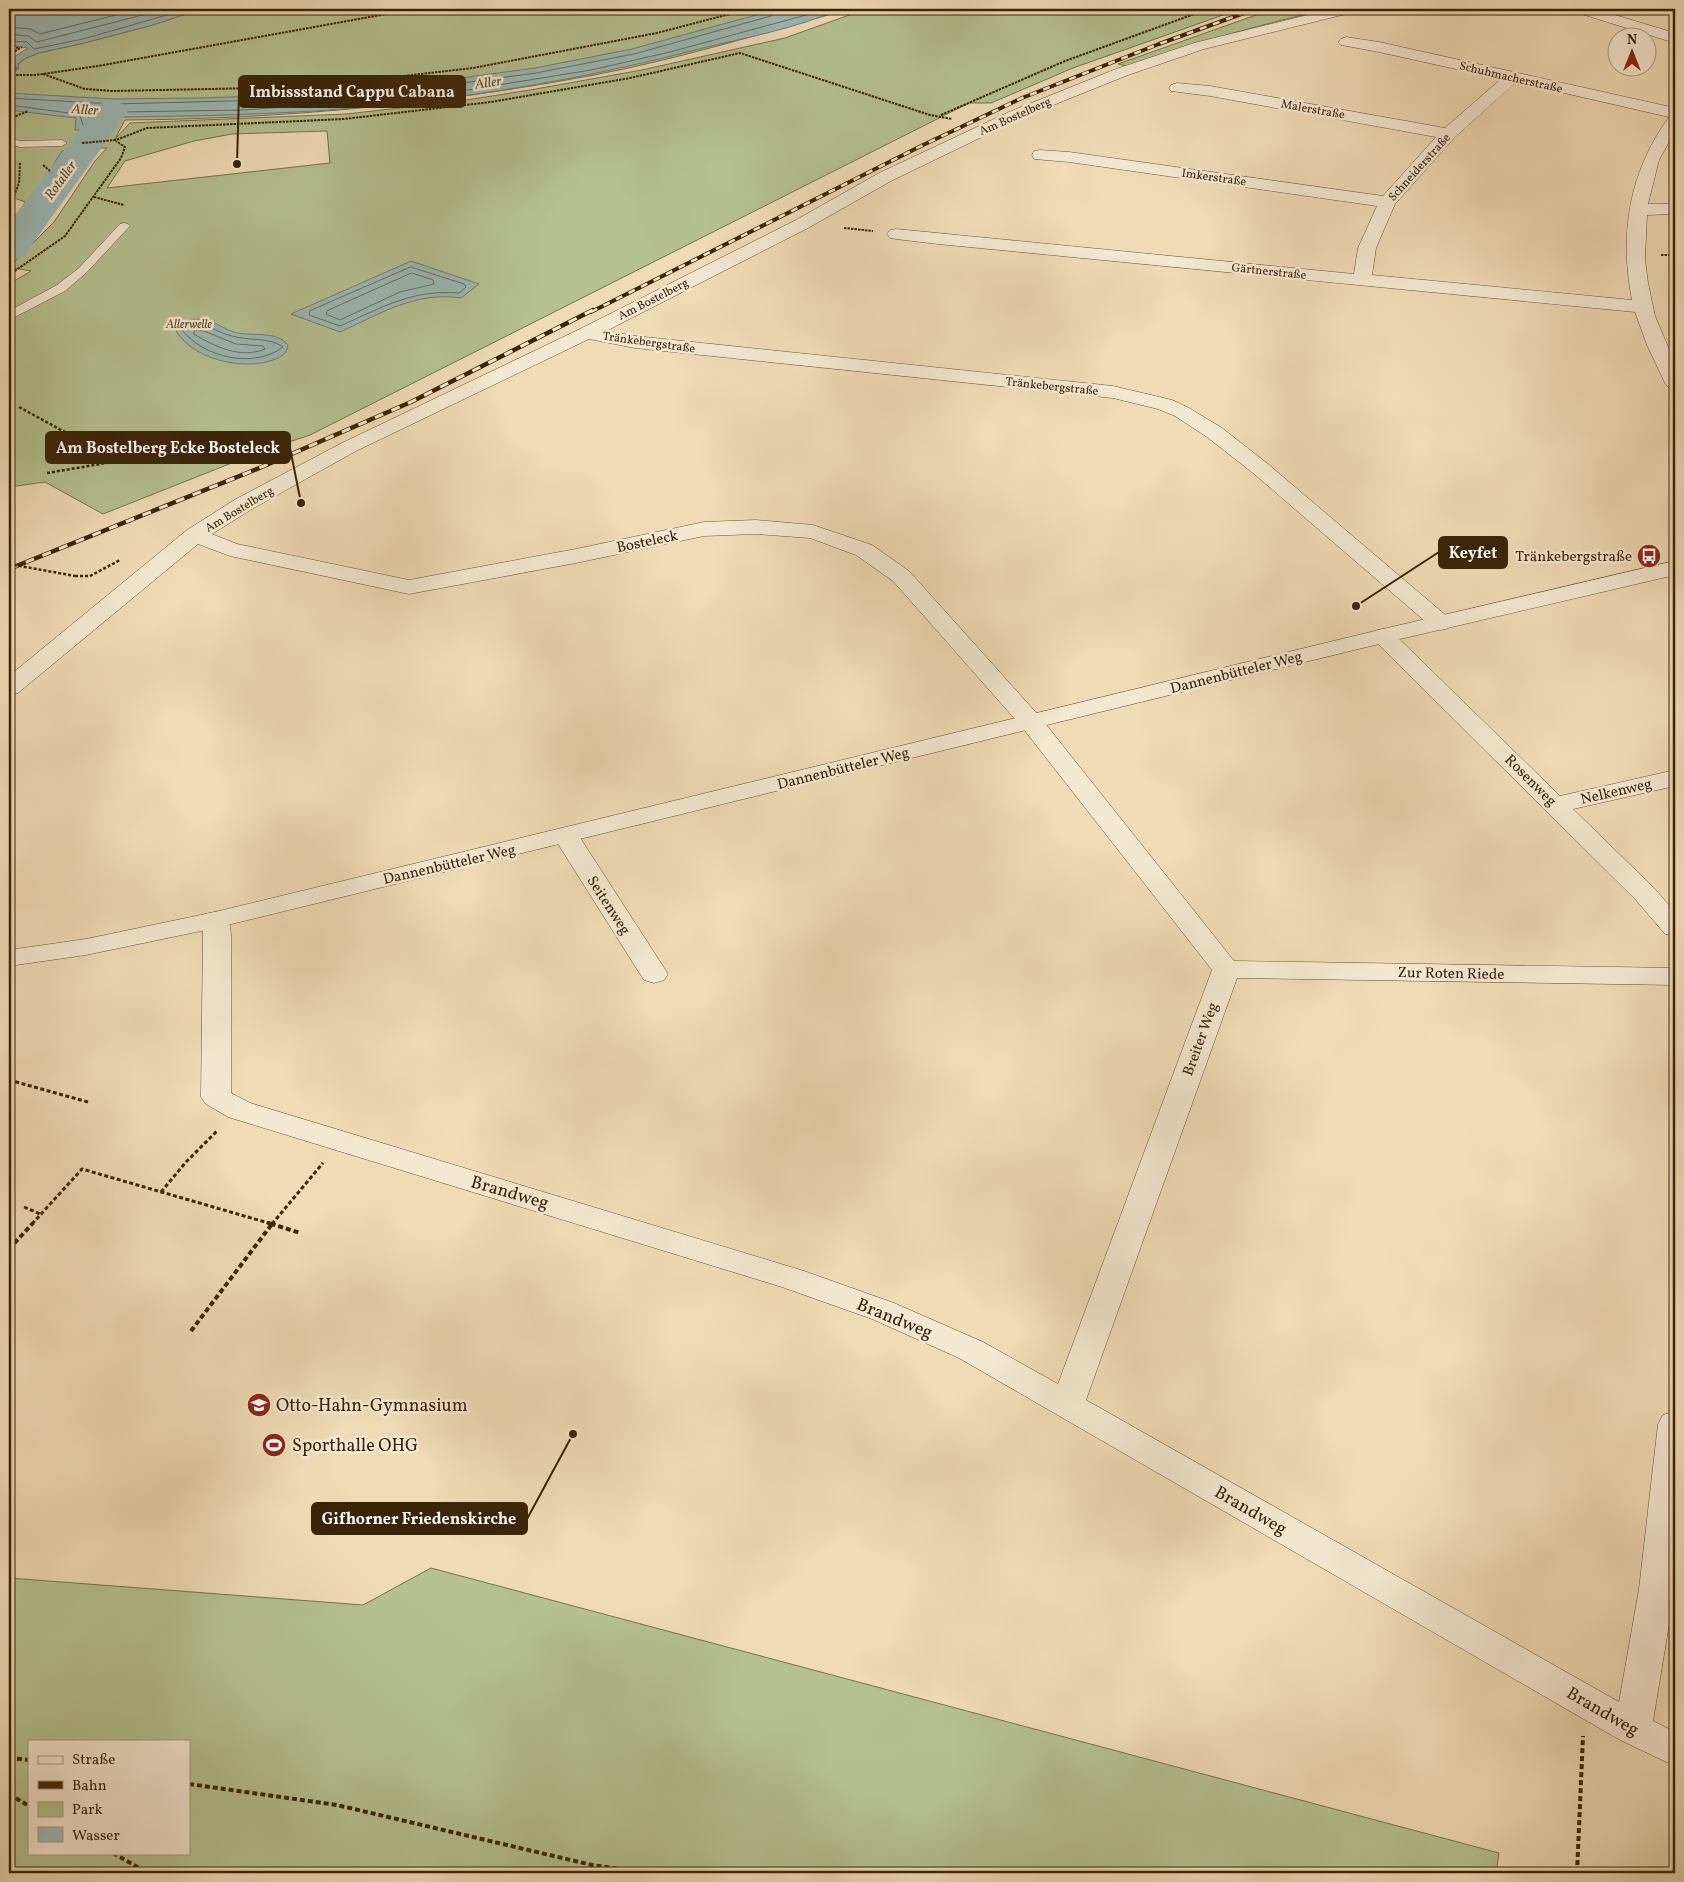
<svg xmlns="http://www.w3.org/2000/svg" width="1684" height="1882" viewBox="0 0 1684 1882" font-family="Vollkorn,serif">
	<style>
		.green { fill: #b5c191; stroke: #77724c; fill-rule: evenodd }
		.water { fill: #9cb9b7; stroke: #747d71 }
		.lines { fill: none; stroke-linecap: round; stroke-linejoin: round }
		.shore { stroke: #6a6e60; stroke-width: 1 }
		.stream { stroke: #747d71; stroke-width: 10 }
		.river { fill: #9cb9b7; fill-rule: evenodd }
		.service-casing { stroke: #665234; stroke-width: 1 }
		.minor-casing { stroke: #665234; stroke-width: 1 }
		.tertiary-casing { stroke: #665234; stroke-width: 1 }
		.path-far3 { stroke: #392408; stroke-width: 2; stroke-dasharray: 2.5 1; stroke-linecap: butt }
		.path-far2 { stroke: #392408; stroke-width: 2.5; stroke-dasharray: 3 2; stroke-linecap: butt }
		.path-far1 { stroke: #392408; stroke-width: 3; stroke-dasharray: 4 2.5; stroke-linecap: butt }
		.path { stroke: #392408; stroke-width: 4; stroke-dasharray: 5 3; stroke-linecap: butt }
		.service { fill: #f5e8d0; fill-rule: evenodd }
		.minor { fill: #f5e8d0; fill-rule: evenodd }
		.tertiary { fill: #f5e8d0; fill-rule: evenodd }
		.rail-far1-casing { stroke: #392408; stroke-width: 4 }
		.rail-casing { stroke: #392408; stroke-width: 4.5 }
		.rail-far1 { stroke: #f5e8d0; stroke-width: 2.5; stroke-dasharray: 7; stroke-linecap: butt }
		.rail { stroke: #f5e8d0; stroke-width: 3; stroke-dasharray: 9; stroke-linecap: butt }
		.path-bridge { stroke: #392408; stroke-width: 2.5; stroke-dasharray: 3 2; stroke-linecap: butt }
		.labels { text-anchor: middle; stroke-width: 5; stroke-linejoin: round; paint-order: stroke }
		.far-street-label { font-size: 12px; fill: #392408; stroke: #f5e8d0 }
		.far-park-label { font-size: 12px; font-style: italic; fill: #584b2a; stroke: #f5e8d0 }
		.far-water-label { font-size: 14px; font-style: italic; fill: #57513d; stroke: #f5e8d0 }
		.street-label { font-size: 15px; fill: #392408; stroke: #f5e8d0 }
		.poi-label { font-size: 15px; fill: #392408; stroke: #f5e8d0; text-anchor: end }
		.near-street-label { font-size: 18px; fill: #392408; stroke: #f5e8d0 }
		.near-poi-label { font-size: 18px; fill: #392408; stroke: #f5e8d0; text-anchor: start }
		.leader { fill: none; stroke: #392408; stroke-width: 2 }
		.callout-dot { fill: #392408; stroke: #f5e8d0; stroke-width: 2 }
		.callout { fill: #392408; stroke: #392408; stroke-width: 2 }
		.callout-label { font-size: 16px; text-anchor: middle; font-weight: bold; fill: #fff }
	</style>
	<rect width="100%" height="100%" fill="#efdbb6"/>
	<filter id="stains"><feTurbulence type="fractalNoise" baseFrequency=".004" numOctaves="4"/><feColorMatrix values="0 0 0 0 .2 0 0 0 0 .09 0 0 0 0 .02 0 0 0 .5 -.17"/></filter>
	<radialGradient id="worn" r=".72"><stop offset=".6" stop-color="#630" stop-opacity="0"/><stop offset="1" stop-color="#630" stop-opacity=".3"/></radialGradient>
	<g class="green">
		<path d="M 201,9 L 842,9 L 828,15 C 750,37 673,60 594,75 C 439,104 283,119 125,120 L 115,139 L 130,123 L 346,114 L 454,102 L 530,90 L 642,70 L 785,38 L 866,9 L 1240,9 L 1073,68 L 991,103 L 969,103 L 310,435 L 262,451 L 103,514 L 45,482 L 9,487 L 9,284 L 31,271 L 9,267 L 54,222 L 95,161 L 107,148 L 94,148 L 37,234 L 9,261 L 9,229 L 25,202 L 9,196 L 9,68 L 18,69 L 18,64 L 26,58 L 39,53 L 84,43 L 153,25 ZM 327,131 L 330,163 L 107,188 L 125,161 L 194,141 L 232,134 Z"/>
		<path d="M 1273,9 L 1329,9 C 1260,24 1193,44 1127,66 L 1118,64 Z"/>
		<path d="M 431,1568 L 1499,1853 L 1496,1873 L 9,1873 L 9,1578 L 363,1605 ZM 29,1741 L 189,1741 L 189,1853 L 29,1853 Z"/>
	</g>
	<g class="water">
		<polygon points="9,9 201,9 153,25 84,43 39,53 26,58 18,64 18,69 9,68 9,60 28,48 9,45"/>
		<path d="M 778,9 L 840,9 C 798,28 744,38 699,49 C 611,72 522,89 432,100 C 329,113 224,116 120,117 L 108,129 L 75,130 L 76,118 L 9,110 L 9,93 L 113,99 L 199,98 L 350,93 L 535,68 L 632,49 Z"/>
		<polygon points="62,151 94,151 33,235 9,258 9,236"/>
		<path d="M 411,261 L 479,284 L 461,298 C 415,291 380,314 340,332 L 291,314 Z"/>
		<path d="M 201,319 C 215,320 225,331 238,333 C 254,336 277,331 288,345 C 287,354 281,357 273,360 C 242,371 191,359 175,329 L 188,320 Z"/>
	</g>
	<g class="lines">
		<g class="shore">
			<polyline points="9,27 30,29 40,34 140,9"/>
			<polyline points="9,34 28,36 37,42 166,9"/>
			<polyline points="9,41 27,42 34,49 83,39 188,9"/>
			<polyline points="9,98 113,104 351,98 536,73 634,54 771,16 775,9"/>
			<polyline points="9,105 76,114 80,116 83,125 106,124 120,112 244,110 431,96 591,70 670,52 828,9"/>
			<polygon points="87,109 106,110 108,113 103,118 89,118 85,112"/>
			<polyline points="9,238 14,237 19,232 65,157 80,157 81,160 29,231 9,251"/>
			<path d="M 411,267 L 464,284 L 466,287 L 459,293 C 412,289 381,308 340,326 L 309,315 L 310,311 Z"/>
			<polygon points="412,273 433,280 434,284 400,292 340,320 326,314 327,311"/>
			<path d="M 194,324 C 208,324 219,333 232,336 C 248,341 270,337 283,347 C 254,369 204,358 182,330 Z"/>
			<path d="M 195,330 L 204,331 L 236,344 L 263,346 L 265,349 C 241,359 215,347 194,334 Z"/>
		</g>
		<polyline class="stream" points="9,71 12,69"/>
		<polygon class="river" points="111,101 123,104 128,111 23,257 9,261 9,223 99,104"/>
		<g class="service-casing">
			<g id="service">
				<polygon points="9,138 20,141 62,140 67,143 62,146 20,147 9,144"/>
				<polygon points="124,223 128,224 130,226 128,228 87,272 65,291 9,320 9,311 57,285 79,268 120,224"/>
			</g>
		</g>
		<g class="minor-casing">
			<g id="minor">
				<polygon points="1332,9 1356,9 1354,12 1204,49 1128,75 1021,118 891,181 808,228 606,331 635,336 1113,386 1172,400 1189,408 1222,428 1268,464 1449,618 1453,623 1449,628 1441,630 1433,628 1253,473 1207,437 1175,416 1158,409 1113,398 635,348 589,339 356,451 252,509 212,534 237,544 409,580 576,549 704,522 756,520 813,525 872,545 909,571 1040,717 1234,961 1675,968 1675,985 1237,978 1086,1400 1619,1702 1639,1589 1658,1424 1663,1415 1675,1411 1675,1588 1653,1721 1675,1732 1675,1766 1620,1740 959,1358 872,1319 782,1287 228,1117 206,1104 201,1097 203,934 201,920 205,914 215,912 225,914 229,920 231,934 231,1093 250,1103 804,1271 894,1303 983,1342 1058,1384 1212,970 1022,727 893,581 856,555 810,538 756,534 704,536 576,563 409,594 230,556 198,544 18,693 9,695 9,676 187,530 236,499 342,443 580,329 796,220 879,173 1009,112 1116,69 1194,43"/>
				<polygon points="1573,9 1595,9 1675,33 1675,43 1575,12"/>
				<path d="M 1346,37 L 1379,42 L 1675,108 L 1675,131 L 1659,160 L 1648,204 L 1675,204 L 1675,214 L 1647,215 L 1645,259 L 1648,283 L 1655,316 L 1675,363 L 1675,389 L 1668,387 L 1665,383 L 1647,345 L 1635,312 L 938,244 L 896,239 L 890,238 L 887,234 L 890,230 L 896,229 L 1354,274 L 1358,248 L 1377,206 L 1069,162 L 1034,159 L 1032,155 L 1034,151 L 1040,150 L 1069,152 L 1383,196 L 1436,137 L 1210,96 L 1171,91 L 1169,88 L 1171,85 L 1177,83 L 1210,86 L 1445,128 L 1501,79 L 1379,52 L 1341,45 L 1338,42 L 1341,39 ZM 1516,82 L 1669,117 C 1629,172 1619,234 1632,300 L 1372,275 L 1376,248 L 1395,204 L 1454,138 Z"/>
				<polygon points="1383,629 1391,631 1560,796 1675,770 1675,786 1573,809 1654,888 1675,912 1675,936 1665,934 1636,900 1375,641 1371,636 1375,631"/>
				<polygon points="566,828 575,830 579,836 668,974 664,980 654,983 644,980 640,974 553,836 557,830"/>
			</g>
		</g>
		<g class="tertiary-casing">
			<polygon id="tertiary" points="1675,561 1675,575 1383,643 215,928 86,955 9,966 9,950 86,939 215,912 1383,629"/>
		</g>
		<g class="path-far3">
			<polyline points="9,47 20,48"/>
			<polyline points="9,55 22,47"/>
			<polyline points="43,74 85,89 112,91 307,87 473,68 657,33 749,9"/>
			<polyline points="9,75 36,75 98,66 414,9"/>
			<polyline points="941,115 1065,61 1208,9"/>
			<polyline points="9,119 28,111"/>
			<polyline points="82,143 116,140 147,128 344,119 491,102 630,78 740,53 930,115 952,119"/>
			<polyline points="43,165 50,171"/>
			<polyline points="94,197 124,205"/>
			<polyline points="9,209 19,183 20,162"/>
			<polyline points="844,228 873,231"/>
			<polyline points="1661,255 1675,255"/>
			<polyline points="9,275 65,236 121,158 125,147 116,141"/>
		</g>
		<g class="path-far2">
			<polyline points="19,407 118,461"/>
			<polyline points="47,473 118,461 146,451"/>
			<polyline points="75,576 90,576 120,560"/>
		</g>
		<g class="path-far1">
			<polyline points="9,1080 88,1102"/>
			<polyline points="161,1192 186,1162 218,1130"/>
			<polyline points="24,1207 40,1214"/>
			<polyline points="32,1224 82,1169 272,1224"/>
			<polyline points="272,1224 323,1163"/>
		</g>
		<g class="path">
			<polyline points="273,1223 272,1224 300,1233"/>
			<polyline points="9,1249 33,1223"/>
			<polyline points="191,1331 272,1224 268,1223"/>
			<polyline points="9,1758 29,1760"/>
			<polyline points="189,1784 337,1805 592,1865 648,1873"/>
			<polyline points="9,1794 29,1806"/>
			<polyline points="113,1853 148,1873"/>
			<polyline points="1577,1873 1583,1736"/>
		</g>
		<use href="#service" class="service"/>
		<use href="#minor" class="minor"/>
		<use href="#tertiary" class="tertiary"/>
		<g class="rail-far1-casing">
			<polyline id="rail-far1" points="591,312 921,146 1022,98 1159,44 1255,9"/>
		</g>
		<g class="rail-casing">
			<polyline id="rail" points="9,569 257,469 411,402 593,310"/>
		</g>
		<use href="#rail-far1" class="rail-far1"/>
		<use href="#rail" class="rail"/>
		<polyline class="path-bridge" points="9,564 75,576"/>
	</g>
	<defs>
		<g id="bus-disc" transform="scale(1.25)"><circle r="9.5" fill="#8f2418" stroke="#f5e8d0"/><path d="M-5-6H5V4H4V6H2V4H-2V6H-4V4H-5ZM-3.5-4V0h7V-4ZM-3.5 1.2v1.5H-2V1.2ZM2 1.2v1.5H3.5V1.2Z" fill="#fff"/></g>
		<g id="school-disc" transform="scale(1.25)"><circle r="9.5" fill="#8f2418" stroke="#f5e8d0"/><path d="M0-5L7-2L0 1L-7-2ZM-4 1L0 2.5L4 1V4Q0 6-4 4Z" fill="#fff"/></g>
		<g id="stadium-disc" transform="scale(1.25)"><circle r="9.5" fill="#8f2418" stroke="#f5e8d0"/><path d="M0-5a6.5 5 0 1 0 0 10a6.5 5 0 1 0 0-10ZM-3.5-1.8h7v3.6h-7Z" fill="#fff"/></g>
	</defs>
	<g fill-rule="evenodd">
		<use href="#bus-disc" x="1649" y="556"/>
		<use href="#school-disc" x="259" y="1405"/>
		<use href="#stadium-disc" x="274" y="1445"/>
	</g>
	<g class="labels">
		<g class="far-street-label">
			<text transform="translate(1511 77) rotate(13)" y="4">Schuhmacherstraße</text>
			<text transform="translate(1313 109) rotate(10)" y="4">Malerstraße</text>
			<text transform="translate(1015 116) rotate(-24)" y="4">Am Bostelberg</text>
			<text transform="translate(1419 167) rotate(-48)" y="4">Schneiderstraße</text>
			<text transform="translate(1214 177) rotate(8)" y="4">Imkerstraße</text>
			<text transform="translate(1269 271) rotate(6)" y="4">Gärtnerstraße</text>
			<text transform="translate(653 299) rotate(-27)" y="4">Am Bostelberg</text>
			<text transform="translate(649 342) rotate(8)" y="4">Tränkebergstraße</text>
			<text transform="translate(1052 386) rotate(6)" y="4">Tränkebergstraße</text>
			<text transform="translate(239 509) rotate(-31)" y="4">Am Bostelberg</text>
		</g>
		<g class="far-park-label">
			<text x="189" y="328">Allerwelle</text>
		</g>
		<g class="far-water-label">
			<text transform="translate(488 82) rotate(-8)" y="5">Aller</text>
			<text transform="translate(85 109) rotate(4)" y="5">Aller</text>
			<text transform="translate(60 180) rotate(-54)" y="5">Rotaller</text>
		</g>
		<g class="street-label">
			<text transform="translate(647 541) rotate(-12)" y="5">Bosteleck</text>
			<text transform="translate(1236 672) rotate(-14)" y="5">Dannenbütteler Weg</text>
			<text transform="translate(843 768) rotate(-14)" y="5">Dannenbütteler Weg</text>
			<text transform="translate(1531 780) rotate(45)" y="5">Rosenweg</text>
			<text transform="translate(1616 791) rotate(-13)" y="5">Nelkenweg</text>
			<text transform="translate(449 864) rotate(-13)" y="5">Dannenbütteler Weg</text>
			<text transform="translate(609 905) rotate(57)" y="5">Seitenweg</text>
			<text transform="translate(1451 973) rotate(1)" y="5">Zur Roten Riede</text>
			<text transform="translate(1200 1039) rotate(-70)" y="5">Breiter Weg</text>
		</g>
		<g class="poi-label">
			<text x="1632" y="561">Tränkebergstraße</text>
		</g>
		<g class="near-street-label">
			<text transform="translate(510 1192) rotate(16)" y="6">Brandweg</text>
			<text transform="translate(895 1318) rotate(22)" y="6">Brandweg</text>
			<text transform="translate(1251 1510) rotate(30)" y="6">Brandweg</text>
			<text transform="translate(1603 1711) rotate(30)" y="6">Brandweg</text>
		</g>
		<g class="near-poi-label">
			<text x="276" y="1411">Otto-Hahn-Gymnasium</text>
			<text x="292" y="1451">Sporthalle OHG</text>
		</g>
	</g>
	<path class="leader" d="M237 164L239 92M301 503L290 448M1356 606L1439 552M573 1434L527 1519"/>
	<g class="callout-dot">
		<circle cx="237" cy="164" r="5"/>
		<circle cx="301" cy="503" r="5"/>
		<circle cx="1356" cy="606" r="5"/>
		<circle cx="573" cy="1434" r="5"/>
	</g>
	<g class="callout">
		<rect x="239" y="76" width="226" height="31" rx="5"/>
		<rect x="46" y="432" width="244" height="31" rx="5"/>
		<rect x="1439" y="537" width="68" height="31" rx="5"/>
		<rect x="312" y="1503" width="215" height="31" rx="5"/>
	</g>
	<g class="callout-label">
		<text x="352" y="97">Imbissstand Cappu Cabana</text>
		<text x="168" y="453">Am Bostelberg Ecke Bosteleck</text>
		<text x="1473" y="558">Keyfet</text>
		<text x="419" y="1524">Gifhorner Friedenskirche</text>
	</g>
	<rect width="1684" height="1882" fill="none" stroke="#efdbb6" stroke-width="30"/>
	<rect x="10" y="10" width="1664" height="1862" fill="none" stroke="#392408" stroke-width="2.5"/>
	<rect x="15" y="15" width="1654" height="1852" fill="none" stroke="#392408"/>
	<rect x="28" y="1740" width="162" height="115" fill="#f5e8d0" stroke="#aa9a80"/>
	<rect x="38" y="1756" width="25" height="8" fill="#f5e8d0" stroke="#aa9a80"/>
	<text x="72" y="1764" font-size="15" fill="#392408">Straße</text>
	<rect x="38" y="1781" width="25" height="8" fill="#392408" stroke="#aa9a80"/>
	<text x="72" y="1790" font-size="15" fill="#392408">Bahn</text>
	<rect x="38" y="1802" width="25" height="15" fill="#b5c191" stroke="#aa9a80"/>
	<text x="72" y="1814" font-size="15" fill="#392408">Park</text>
	<rect x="38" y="1827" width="25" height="15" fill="#9cb9b7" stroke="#aa9a80"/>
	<text x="72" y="1840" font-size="15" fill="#392408">Wasser</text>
	<g transform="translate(1632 52)"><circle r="24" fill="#f5e8d0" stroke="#aa9a80"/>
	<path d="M0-4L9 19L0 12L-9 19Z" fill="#8f2418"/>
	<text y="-8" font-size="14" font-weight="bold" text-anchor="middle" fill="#392408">N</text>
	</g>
	<rect width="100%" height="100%" filter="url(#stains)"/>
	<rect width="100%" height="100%" fill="url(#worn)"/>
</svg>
